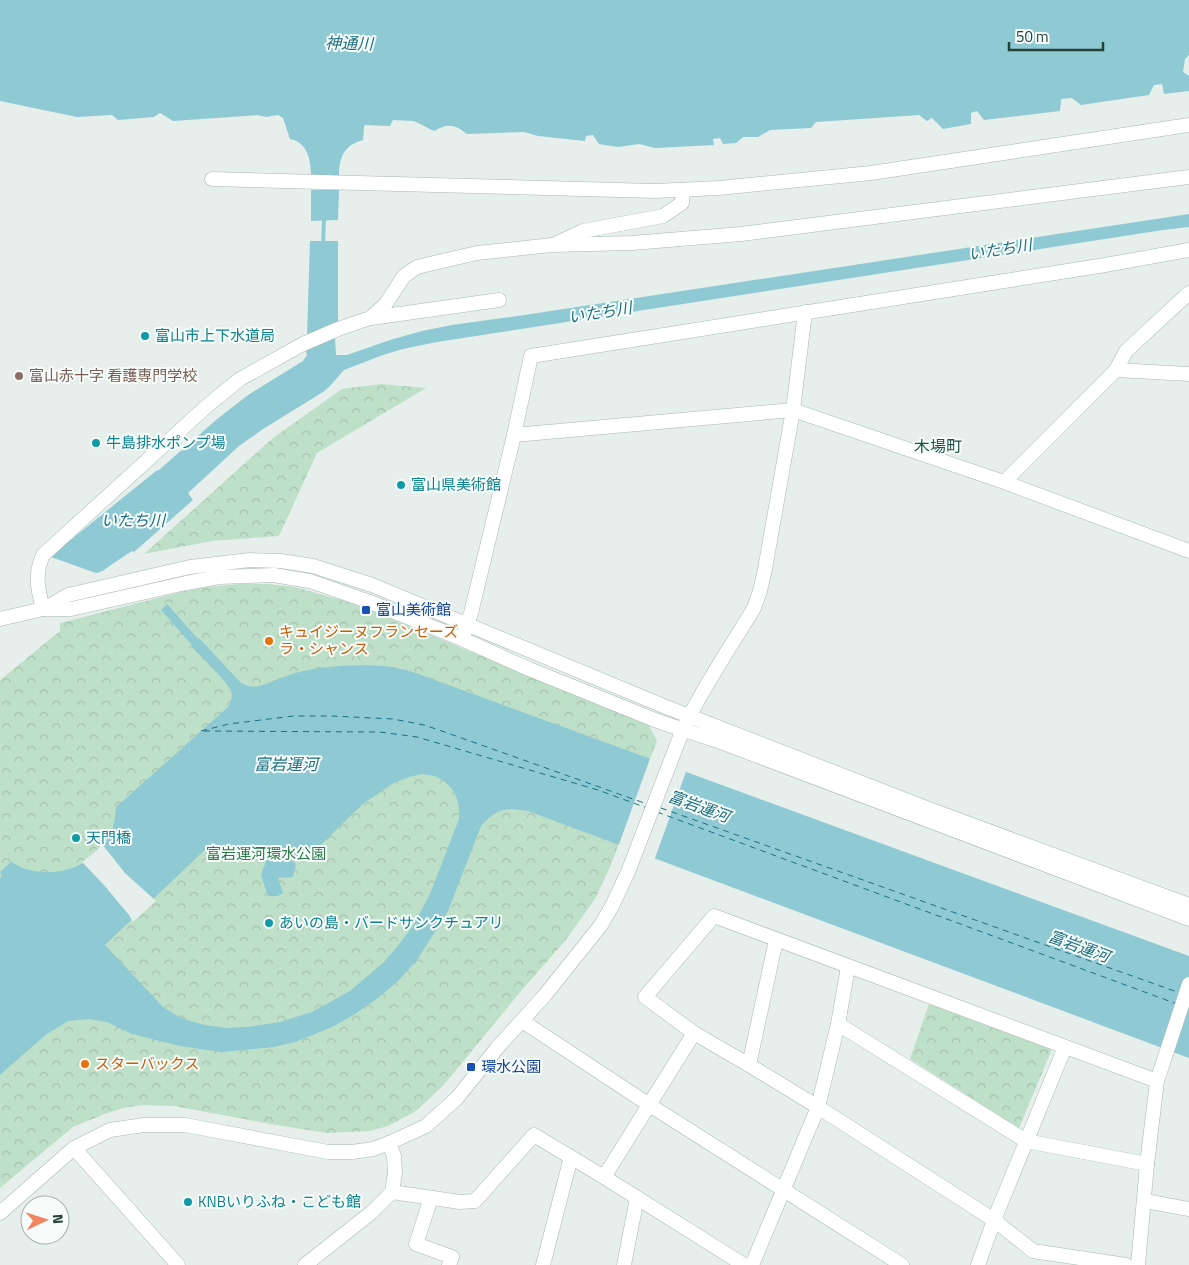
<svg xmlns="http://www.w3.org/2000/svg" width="1189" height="1265" viewBox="0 0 1189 1265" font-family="'Titillium Web','Noto Sans JP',sans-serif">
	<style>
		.park { fill: url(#park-crowns) }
		.water { fill: #8ec9d4; fill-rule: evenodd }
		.pier { fill: #e6efeb }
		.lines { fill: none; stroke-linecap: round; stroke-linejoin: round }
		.stream { stroke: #8ec9d4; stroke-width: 4 }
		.ferry { stroke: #1c6f80; stroke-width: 1; stroke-dasharray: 6 5; stroke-linecap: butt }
		.minor-casing { stroke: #a8b8b2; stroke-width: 15 }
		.minor { stroke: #fff; stroke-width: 14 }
		.culture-dot { fill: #0f9aa8; stroke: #f7fbf9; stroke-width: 2 }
		.education-dot { fill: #8d6e63; stroke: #f7fbf9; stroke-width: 2 }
		.transit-dot { fill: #1a4fb4; stroke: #f7fbf9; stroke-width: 2 }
		.food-dot { fill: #e8710a; stroke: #f7fbf9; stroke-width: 2 }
		.labels { text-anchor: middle; stroke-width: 4; stroke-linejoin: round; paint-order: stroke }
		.culture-label { font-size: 15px; fill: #0d838f; stroke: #f7fbf9; text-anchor: start }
		.education-label { font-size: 15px; fill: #785e54; stroke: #f7fbf9; text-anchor: start }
		.transit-label { font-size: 15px; fill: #164399; stroke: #f7fbf9; text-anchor: start }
		.food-label { font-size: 15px; fill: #c56008; stroke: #f7fbf9; text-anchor: start }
		.park-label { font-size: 15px; fill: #2d7a4b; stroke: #f7fbf9 }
		.water-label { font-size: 16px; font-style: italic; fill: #1c6f80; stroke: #f7fbf9 }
		.neighbourhood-label { font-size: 16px; fill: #1f5548; stroke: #f7fbf9 }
	</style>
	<defs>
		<pattern id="park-crowns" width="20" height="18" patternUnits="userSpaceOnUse" patternTransform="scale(1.25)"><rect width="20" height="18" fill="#bfe0c8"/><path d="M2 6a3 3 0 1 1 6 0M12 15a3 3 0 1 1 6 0" fill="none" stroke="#a4c1ad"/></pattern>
	</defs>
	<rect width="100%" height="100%" fill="#e6efeb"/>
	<g class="park">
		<polygon points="381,384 426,388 317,453 279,536 212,541 144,554 273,438 342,389"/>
		<polygon points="241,584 268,584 295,587 355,604 648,724 657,741 611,865 595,899 565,941 521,991 443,1086 416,1111 388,1126 370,1131 327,1133 276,1125 174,1106 142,1105 123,1108 102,1115 73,1127 0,1188 0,680 60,631 60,623 185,591 207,587"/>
		<polygon points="929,1004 1052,1049 1019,1128 910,1059"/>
	</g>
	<g class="water">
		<path d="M 0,0 L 1189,0 L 1189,55 L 1185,59 L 1183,72 L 1189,76 L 1189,91 L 1164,94 L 1162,84 L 1154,85 L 1149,95 L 1081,105 L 1072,98 L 1061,99 L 1060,111 L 984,120 L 977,111 L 971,113 L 971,124 L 943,129 L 932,118 L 927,121 L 919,115 L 816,122 L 811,128 L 770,130 L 758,137 L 743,137 L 736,143 L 723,144 L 720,138 L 713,139 L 714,145 L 655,148 L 639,144 L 618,147 L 599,144 L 593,135 L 586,136 L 585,141 L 538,136 L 524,132 L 467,134 C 455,124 448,123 434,131 L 414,121 L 393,120 L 390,126 L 365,125 L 364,127 L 363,140 C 361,141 358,141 355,143 C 342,149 339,162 339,175 L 311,175 C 311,159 307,142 290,139 L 283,118 L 278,115 L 266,117 L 258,115 L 173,121 L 160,113 L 154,117 L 118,120 L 112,115 L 77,117 L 0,101 Z"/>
		<polygon points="311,190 339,190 338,220 311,221"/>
		<path d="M 1189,214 L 1189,227 L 1163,230 L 437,342 L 403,349 L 383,355 L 344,370 L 329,387 L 323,392 L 263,429 L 239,446 L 188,493 L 193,500 L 134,552 L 132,551 C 125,556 118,560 111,565 C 106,568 103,572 96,573 L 51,557 L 52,555 L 156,471 L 159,470 L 216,420 L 248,395 L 303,361 L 307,355 L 306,351 L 335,337 L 336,355 L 347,355 L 390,340 L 422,331 L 452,325 L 518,316 Z"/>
		<polygon points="310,241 338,241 338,321 307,336"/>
		<path d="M 167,604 L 198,639 L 199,638 L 241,683 C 256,690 259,686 273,681 C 280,678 288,676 295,673 C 320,666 365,663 391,667 C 398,668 406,670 413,672 L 1189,956 L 1189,1058 L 528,811 C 505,807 496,809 481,826 L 448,911 L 417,960 L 398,981 L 378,998 L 352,1016 L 332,1027 L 295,1042 L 274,1047 L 221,1052 L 180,1046 L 132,1034 L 107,1022 L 89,1019 L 68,1021 L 47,1034 L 34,1045 L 0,1075 L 0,878 L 2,876 L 0,872 L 11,862 C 17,865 23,869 29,870 C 58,877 91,867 107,840 C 114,830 115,819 116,807 L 228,707 C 231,702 233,697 231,691 C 228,682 199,655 191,646 L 192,645 L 161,610 ZM 422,774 C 426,775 431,775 434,776 C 453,783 461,800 459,819 L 430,894 L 415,923 L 397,947 L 384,962 L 350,991 L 312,1012 L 299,1016 L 280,1022 L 247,1027 L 225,1028 L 205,1025 L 184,1019 L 174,1014 L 163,1007 L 105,945 L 213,842 L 223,853 C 237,846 243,845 259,847 L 267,858 L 261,875 L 268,896 L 278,896 L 283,893 L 278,878 L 293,877 L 296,864 L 288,857 L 310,855 L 363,804 L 392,784 L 409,777 Z"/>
	</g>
	<g class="pier">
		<polygon points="651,756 687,769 654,861 618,847"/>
		<polygon points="102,844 125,873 156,901 133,922 129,915 103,884 82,862 95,852"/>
	</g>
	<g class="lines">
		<polyline class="stream" points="323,246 324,216"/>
		<g class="ferry">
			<polyline points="201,731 229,724 293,716 332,716 393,719 424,725 442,731 647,804"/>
			<polyline points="204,731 380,732 417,737 598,790 647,808"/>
			<polyline points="661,808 1180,993"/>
			<polyline points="657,812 1177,1004"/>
		</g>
		<g class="minor-casing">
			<g id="minor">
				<polyline points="212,179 655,191 719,188 871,173 1189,125"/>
				<polyline points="557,243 583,231 663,216 682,203 683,190"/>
				<polyline points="371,318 499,300"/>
				<polyline points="1116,370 1189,374"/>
				<polyline points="514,435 531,356 1105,265 1189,250"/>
				<polyline points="1004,482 1116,370 1126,351 1189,293"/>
				<polyline points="46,608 68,595 190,567 250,560 281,561 313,566 372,585 666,707 929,809 1189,905"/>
				<path d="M 43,609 C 38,590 34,575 43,555 L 208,405 L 240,379 L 303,344 L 338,329 L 370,318 L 385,305 L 404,276 L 417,267 L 477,253 L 552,245 L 632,243 L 741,234 L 1189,177"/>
				<polyline points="0,619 43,609 71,609 186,583 219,577 274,575 291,578 310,581 370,602 462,639 529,669 660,722 718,741 1189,919"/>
				<polyline points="464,634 471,613 514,435 793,410 1004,482 1189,551"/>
				<polyline points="522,1021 648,1104 902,1265"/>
				<polyline points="838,1024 1026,1141 1147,1164"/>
				<polyline points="749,1065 776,940"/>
				<polyline points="74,1148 178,1265"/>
				<polyline points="604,1177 694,1033"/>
				<polyline points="392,1192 460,1202 475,1201 534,1135 604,1177 744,1265"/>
				<polyline points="431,1198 416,1244 452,1257 449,1265"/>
				<polyline points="1145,1201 1189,1209"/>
				<path d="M 0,1213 L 74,1148 L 110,1130 L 144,1125 L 185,1125 L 328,1152 L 352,1152 L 373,1149 L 389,1143 L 426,1126 L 457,1098 L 497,1048 L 545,995 L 601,925 L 612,906 L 628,872 L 683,729 C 703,687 730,648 754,608 L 760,591 L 765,569 L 793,410 L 805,312"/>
				<polyline points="305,1265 372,1212 392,1192 395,1173 394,1156 389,1143"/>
				<polyline points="543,1265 571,1157"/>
				<polyline points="624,1265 637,1198"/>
				<polyline points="752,1265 818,1107 838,1024 848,967"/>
				<polyline points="978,1265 994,1220 1065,1047"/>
				<polyline points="1126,1265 1033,1251 994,1220 818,1107 749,1065 694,1033 645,997 714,916 1157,1081"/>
				<polyline points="1138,1265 1147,1164 1157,1081 1189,984"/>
			</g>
		</g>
		<use href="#minor" class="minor"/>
	</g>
	<g class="culture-dot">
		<circle cx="145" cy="336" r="5"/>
		<circle cx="96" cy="443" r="5"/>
		<circle cx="401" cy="485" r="5"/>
		<circle cx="76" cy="838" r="5"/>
		<circle cx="269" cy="923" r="5"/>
		<circle cx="188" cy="1202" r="5"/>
	</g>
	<circle class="education-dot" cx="19" cy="376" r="5"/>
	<g class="transit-dot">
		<rect x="361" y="605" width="10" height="10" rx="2.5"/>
		<rect x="466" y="1062" width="10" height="10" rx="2.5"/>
	</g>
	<g class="food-dot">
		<circle cx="269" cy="641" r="5"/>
		<circle cx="85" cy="1064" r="5"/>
	</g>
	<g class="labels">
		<g class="culture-label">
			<text x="155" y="341">富山市上下水道局</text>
			<text x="106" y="448">牛島排水ポンプ場</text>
			<text x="411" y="490">富山県美術館</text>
			<text x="86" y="843">天門橋</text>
			<text x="279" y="928">あいの島・バードサンクチュアリ</text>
			<text x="198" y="1207">KNBいりふね・こども館</text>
		</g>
		<g class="education-label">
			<text x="29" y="381">富山赤十字 看護専門学校</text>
		</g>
		<g class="transit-label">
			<text x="376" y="615">富山美術館</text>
			<text x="481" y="1072">環水公園</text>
		</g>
		<g class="food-label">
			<text x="279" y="637">キュイジーヌフランセーズ<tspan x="279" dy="17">ラ・シャンス</tspan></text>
			<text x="95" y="1069">スターバックス</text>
		</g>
		<g class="park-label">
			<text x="266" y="859">富岩運河環水公園</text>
		</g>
		<g class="water-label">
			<text transform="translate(349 43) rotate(1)" y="6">神通川</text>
			<text transform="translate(1000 249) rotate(-9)" y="6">いたち川</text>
			<text transform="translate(600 312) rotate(-9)" y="6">いたち川</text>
			<text x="133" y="526">いたち川</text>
			<text x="286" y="770">富岩運河</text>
			<text transform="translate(699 806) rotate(20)" y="6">富岩運河</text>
			<text transform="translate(1079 946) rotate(20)" y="6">富岩運河</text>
		</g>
		<g class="neighbourhood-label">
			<text x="938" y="452">木場町</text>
		</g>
	</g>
	<g transform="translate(45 1220) rotate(86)"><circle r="24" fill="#f7fbf9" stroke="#a3b1ad"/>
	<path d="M0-4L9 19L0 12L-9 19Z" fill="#f4845f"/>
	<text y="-8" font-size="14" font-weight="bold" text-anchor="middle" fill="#24423a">N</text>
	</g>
	<path d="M1009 42v8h94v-8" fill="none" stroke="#24423a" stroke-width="2.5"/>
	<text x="1016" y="42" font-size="15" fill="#24423a" stroke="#f7fbf9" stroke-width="4" paint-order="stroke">50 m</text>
</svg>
